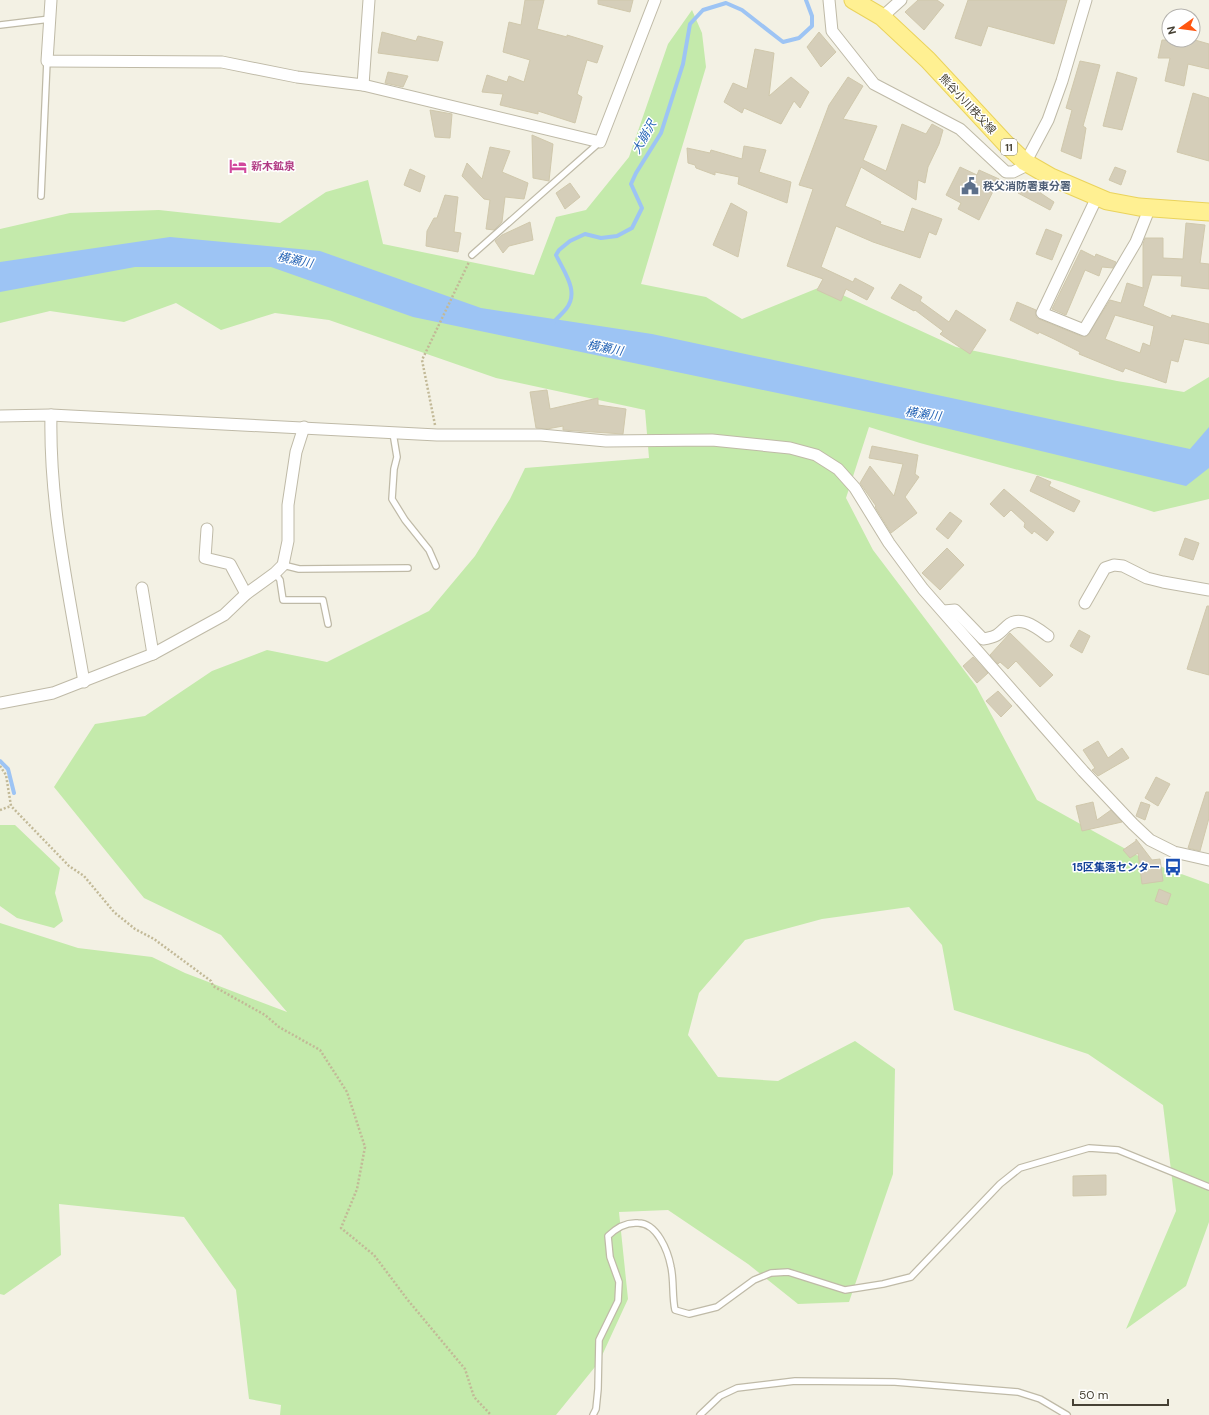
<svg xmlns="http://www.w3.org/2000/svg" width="1209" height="1415" viewBox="0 0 1209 1415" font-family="'DM Sans','Noto Sans JP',sans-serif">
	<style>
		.green { fill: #c4eaab }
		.water { fill: #9dc4f4 }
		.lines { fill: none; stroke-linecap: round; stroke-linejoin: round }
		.stream { stroke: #9dc4f4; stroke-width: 4 }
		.building { fill: #d5ceb9; stroke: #d0c8ac; fill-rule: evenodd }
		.service-casing { stroke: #bfbaa7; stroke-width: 8 }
		.minor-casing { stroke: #bfbaa7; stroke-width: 13 }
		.primary-casing { stroke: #ead35c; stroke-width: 19 }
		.path { stroke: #c2b997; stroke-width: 2.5; stroke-dasharray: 2 2; stroke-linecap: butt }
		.service { stroke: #fff; stroke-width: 5.5 }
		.minor { stroke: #fff; stroke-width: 11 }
		.primary { stroke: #fff092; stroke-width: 17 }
		.labels { text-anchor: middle; stroke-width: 3; stroke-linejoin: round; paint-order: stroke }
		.shield { fill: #fff; stroke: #7e7a71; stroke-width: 1 }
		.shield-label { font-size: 10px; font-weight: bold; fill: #464134 }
		.street-label { font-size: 11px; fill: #464134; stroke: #fff }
		.hotel-label { font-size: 11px; font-weight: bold; fill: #b23c85; stroke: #fff; text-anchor: start }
		.service-label { font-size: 11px; font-weight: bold; fill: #4e5e75; stroke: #fff; text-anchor: start }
		.transit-label { font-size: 11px; font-weight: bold; fill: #164399; stroke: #fff; text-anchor: end }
		.water-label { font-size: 12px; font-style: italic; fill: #2866b7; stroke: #fff }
	</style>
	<rect width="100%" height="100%" fill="#f3f1e4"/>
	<g class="green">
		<polygon points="692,10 702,33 706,67 641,284 706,297 742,319 823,286 956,347 1117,381 1184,392 1209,377 1209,499 1154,512 1062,482 920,443 869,427 846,498 873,550 976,686 1037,800 1151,863 1209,884 1209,1222 1186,1286 1126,1329 1176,1211 1163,1105 1088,1054 954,1010 942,945 909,907 822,919 745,940 699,993 688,1035 718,1077 778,1081 855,1041 895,1069 893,1174 849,1302 798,1304 748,1264 668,1210 619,1212 628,1299 599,1362 556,1415 280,1415 281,1405 249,1399 236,1290 184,1217 59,1204 61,1255 4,1295 0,1294 0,923 78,948 152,957 185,973 287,1012 221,935 144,898 54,787 95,724 145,716 212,671 267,650 327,662 429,611 475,556 510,499 525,468 649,458 645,410 496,378 329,320 275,313 221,330 176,303 124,322 50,311 0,323 0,229 70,213 159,210 280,223 326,192 368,180 383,244 534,275 556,217 586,210 629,157 668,44"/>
		<polygon points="0,825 15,825 60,868 55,893 63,921 54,928 17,918 0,906"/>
	</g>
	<polygon class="water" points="170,237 320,251 481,308 652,334 1190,449 1209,427 1209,468 1186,486 945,428 413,317 271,267 135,267 0,292 0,262"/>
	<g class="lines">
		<g class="stream">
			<path d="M 553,323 C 557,318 562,314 566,309 C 580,292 564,272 556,255 L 559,250 L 570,241 L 585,234 L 601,238 L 617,236 L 632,228 L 642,208 L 631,184 L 636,173 L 661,133 L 683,64 L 690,24 L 703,10 L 726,3 L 742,10 L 783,42 L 799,38 L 812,26 L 812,16 L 806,0"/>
			<polyline points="0,761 8,769 14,793"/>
		</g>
	</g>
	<g class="building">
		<polygon points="525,0 544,0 537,29 567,37 567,35 603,46 597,63 587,60 577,94 582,97 575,123 538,111 538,114 500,105 503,94 482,92 487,75 507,82 509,76 524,82 530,60 503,52 509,22 521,25"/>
		<polygon points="598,0 633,0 630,12 598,4"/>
		<polygon points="918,0 937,0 944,5 924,30 905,12"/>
		<polygon points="968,0 1067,0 1054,44 988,26 981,46 955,38"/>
		<polygon points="382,32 416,41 418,36 443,42 438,61 378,53"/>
		<polygon points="819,32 836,52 821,67 807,47"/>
		<polygon points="1162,40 1195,40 1209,44 1209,69 1188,64 1184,86 1165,81 1170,58 1158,58"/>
		<polygon points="755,49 774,53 769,96 791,77 809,92 800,108 794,101 781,124 744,108 742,113 724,102 733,83 747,89"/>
		<polygon points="1080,61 1100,65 1083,126 1086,128 1081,159 1061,151 1072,110 1066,108"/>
		<polygon points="388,72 408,76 403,87 385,83"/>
		<polygon points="1117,72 1137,78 1122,130 1103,126"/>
		<polygon points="848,77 863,86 843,119 877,126 863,160 886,171 902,124 926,134 932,124 943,130 939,144 928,167 925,183 918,180 916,200 861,167 845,206 881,222 880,224 904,232 912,208 942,219 936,235 929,232 920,258 873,242 836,226 821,267 853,282 855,278 874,288 867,300 846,289 841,301 817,290 823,279 787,266 813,189 799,185 829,105"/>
		<polygon points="1193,93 1209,98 1209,161 1177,152"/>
		<polygon points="430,110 452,114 450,138 435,137"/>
		<polygon points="532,135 553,144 549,181 533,178"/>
		<polygon points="744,146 766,150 759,172 791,182 787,203 738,184 739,177 715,172 715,175 696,168 695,165 688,163 687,148 710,153 711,150 742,159"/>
		<polygon points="490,147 510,151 502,172 528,183 524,199 505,197 502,222 494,230 486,229 490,200 484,199 462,176 467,163 482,179"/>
		<polygon points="960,167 977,175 979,170 999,179 979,220 958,209 961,203 946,195"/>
		<polygon points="1115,167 1126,171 1121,185 1109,180"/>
		<polygon points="410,169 425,176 420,192 404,185"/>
		<polygon points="1024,182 1054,202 1050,210 1018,193"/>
		<polygon points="570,183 580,197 565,209 556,193"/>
		<polygon points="445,195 458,197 454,232 461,233 458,252 426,246 427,231 434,218 437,218"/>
		<polygon points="731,203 747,212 738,257 713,245"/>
		<polygon points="530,222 533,240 509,246 503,253 495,241 502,235"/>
		<path d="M 1186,223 L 1205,225 L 1200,263 L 1209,264 L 1209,289 L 1181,286 L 1182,276 L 1152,275 L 1143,306 L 1171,318 L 1172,315 L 1209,324 L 1209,344 L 1184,339 L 1178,362 L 1171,360 L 1166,383 L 1125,368 L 1123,372 L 1079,354 L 1080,352 L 1054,339 L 1039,332 L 1038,334 L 1010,320 L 1017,302 L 1036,310 L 1036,317 L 1039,319 L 1081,336 L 1087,336 L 1110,300 L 1121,303 L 1127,283 L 1143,288 L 1143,244 L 1145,238 L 1163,238 L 1163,258 L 1183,259 ZM 1115,315 L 1154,326 L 1150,346 L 1143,343 L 1140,353 L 1105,339 Z"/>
		<polygon points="1046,229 1062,235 1052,260 1036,254"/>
		<polygon points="1081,250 1095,257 1096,254 1116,262 1113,268 1102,267 1099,276 1085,270 1066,315 1052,309"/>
		<polygon points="900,284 922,297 920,301 949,322 956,310 986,330 970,354 940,334 943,331 915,310 914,311 891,298"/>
		<polygon points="547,390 550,409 598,398 598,405 626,409 623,434 563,430 563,426 547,429 536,428 530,392"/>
		<polygon points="872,446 918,455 915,474 919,477 905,497 917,513 891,533 875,507 876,506 860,483 870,466 894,496 903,464 869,458"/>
		<polygon points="1037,476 1051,482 1049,486 1080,501 1074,512 1030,491"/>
		<polygon points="1004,489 1054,532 1047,541 1034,531 1032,534 1024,527 1025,523 1011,510 1004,517 990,504"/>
		<polygon points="950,512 962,521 948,539 936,529"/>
		<polygon points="1185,538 1199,543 1193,560 1179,555"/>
		<polygon points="947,548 964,565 940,590 922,573"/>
		<polygon points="1207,606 1209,606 1209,675 1187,669"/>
		<polygon points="1079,630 1090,636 1082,653 1070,646"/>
		<polygon points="1010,633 1053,675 1040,687 1016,661 1008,669 1000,662 998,664 990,655"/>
		<polygon points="973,657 988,673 977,683 963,666"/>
		<polygon points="998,691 1012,706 1001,717 986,701"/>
		<polygon points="1098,741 1108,758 1122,748 1129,758 1098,776 1092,770 1095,768 1083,750"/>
		<polygon points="1156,777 1170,784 1158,806 1145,798"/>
		<polygon points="1206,792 1209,792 1209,818 1200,851 1188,848"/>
		<polygon points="1093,802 1097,820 1111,810 1122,822 1082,831 1076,806"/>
		<polygon points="1141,802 1150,805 1145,820 1136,816"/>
		<polygon points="1136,839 1152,860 1160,859 1163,881 1142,884 1138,853 1130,858 1123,850 1136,841"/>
		<polygon points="1159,889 1171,894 1167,905 1155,901"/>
		<polygon points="1106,1175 1106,1195 1073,1196 1073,1176"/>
	</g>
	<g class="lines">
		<g class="service-casing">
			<g id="service">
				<polyline points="0,25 50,19"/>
				<polyline points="41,196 47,61"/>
				<polyline points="472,255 600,142"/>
				<polyline points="393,433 397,457 394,469 392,499 405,520 429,550 436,566"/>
				<polyline points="283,565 299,569 408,568"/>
				<polyline points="275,573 280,580 283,600 323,600 328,624"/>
				<path d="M 593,1415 L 596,1409 L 598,1389 L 599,1340 L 618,1301 L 619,1282 L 610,1257 L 608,1236 C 616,1228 626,1222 638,1223 C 657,1223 668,1251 671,1267 C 674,1281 672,1296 675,1310 L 689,1314 L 717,1307 L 754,1280 L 771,1273 L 788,1272 L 845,1290 L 883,1284 L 911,1277 L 1000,1184 L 1020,1168 L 1089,1148 L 1118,1150 L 1209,1187"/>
				<polyline points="700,1415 720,1396 737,1388 795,1381 895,1382 1018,1392 1040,1399 1067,1415"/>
			</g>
		</g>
		<g class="minor-casing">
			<g id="minor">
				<polyline points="51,0 47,61 222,62 297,77 363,85 600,142 655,0"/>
				<polyline points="829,0 832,31 874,84 960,129 1006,172 1013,172 1023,167 1048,120 1062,81 1086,0"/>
				<polyline points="882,17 901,0"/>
				<polyline points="363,85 369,0"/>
				<polyline points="1097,197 1042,313 1084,330 1136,242 1150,207"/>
				<path d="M 51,415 C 49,504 69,594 84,682"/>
				<polyline points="0,416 51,415 437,435 541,435 606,441 712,440 790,448 816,455 838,469 855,488 889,543 923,589 1083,771 1133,824 1150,840 1174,852 1209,860"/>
				<polyline points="207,529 205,558 230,564 246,594"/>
				<polyline points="142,588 153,654"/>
				<polyline points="1085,603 1105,568 1114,565 1123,566 1147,578 1163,582 1209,590"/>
				<path d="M 944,611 L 955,610 L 983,639 C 997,637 997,635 1007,626 C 1020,614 1037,628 1048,636"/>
				<polyline points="0,703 53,693 153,654 224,615 246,594 275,573 283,565 288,541 288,505 296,452 304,427"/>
			</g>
		</g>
		<g class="primary-casing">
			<polyline id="primary" points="853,0 882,17 928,60 1005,143 1025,162 1051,177 1107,201 1139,207 1209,212"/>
		</g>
		<g class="path">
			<polyline points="435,425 422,360 469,262"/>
			<polyline points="0,766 6,775 11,806 69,866 84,876 114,912 135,929 154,939 211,981 213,986 265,1015 279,1027 320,1050 347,1092 365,1147 357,1189 341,1228 374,1255 407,1299 465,1369 474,1397 491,1415"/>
			<polyline points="0,810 11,806"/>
		</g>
		<use href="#service" class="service"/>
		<use href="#minor" class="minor"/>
		<use href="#primary" class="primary"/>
	</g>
	<defs>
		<g id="hotel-bare" transform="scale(1.38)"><path d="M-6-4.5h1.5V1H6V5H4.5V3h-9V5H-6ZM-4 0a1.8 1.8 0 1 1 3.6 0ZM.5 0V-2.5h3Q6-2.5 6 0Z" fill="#d1479c" stroke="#fff" stroke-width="2.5" paint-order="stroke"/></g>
		<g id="civic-bare" transform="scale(1.38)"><path d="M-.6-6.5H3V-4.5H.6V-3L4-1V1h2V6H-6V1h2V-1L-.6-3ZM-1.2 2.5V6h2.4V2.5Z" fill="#5c6f8a" stroke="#fff" stroke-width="2.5" paint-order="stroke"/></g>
		<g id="bus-bare" transform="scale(1.38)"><path d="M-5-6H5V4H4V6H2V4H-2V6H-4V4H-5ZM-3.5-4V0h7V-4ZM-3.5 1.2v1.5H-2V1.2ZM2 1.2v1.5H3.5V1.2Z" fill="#1a4fb4" stroke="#fff" stroke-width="2.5" paint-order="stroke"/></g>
	</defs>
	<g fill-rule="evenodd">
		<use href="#hotel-bare" x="238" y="166"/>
		<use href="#civic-bare" x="970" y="186"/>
		<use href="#bus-bare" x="1173" y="867"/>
	</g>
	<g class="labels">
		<rect class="shield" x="1001" y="139" width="16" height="16" rx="3"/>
		<g class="shield-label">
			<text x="1009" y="151">11</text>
		</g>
		<g class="street-label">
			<text transform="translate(968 104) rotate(47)" y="4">熊谷小川秩父線</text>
		</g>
		<g class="hotel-label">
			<text x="251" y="170">新木鉱泉</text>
		</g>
		<g class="service-label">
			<text x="983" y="190">秩父消防署東分署</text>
		</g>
		<g class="transit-label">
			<text x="1160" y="871">15区集落センター</text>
		</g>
		<g class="water-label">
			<text transform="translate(644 137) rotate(-61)" y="4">大崩沢</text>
			<text transform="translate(295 260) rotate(12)" y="4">横瀬川</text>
			<text transform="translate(605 348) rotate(11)" y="4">横瀬川</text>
			<text transform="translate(923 414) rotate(8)" y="4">横瀬川</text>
		</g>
	</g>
	<g transform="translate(1181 28) rotate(256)"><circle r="19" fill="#ffffff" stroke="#b5b3ae"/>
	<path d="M0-3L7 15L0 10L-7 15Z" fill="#ff5610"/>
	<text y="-6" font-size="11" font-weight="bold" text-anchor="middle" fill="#464134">N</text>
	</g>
	<path d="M1073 1399v6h95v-6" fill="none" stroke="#464134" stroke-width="2"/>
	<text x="1079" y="1399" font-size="12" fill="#464134" stroke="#ffffff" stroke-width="3" paint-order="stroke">50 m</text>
</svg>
